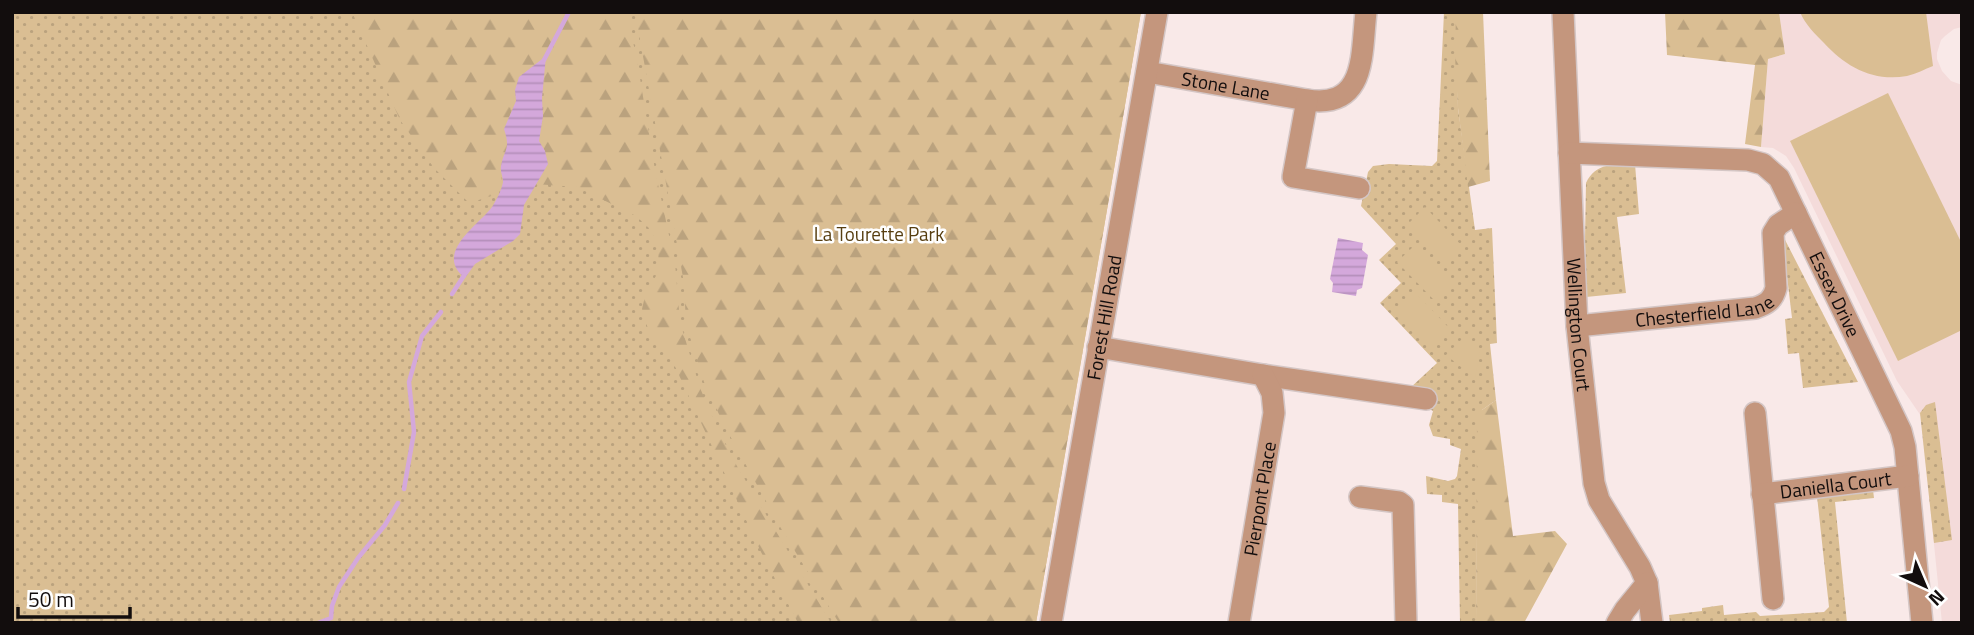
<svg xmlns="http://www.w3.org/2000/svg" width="1974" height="635" viewBox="0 0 1974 635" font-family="'Titillium Web',sans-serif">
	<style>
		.built { fill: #f4dbda }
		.green { fill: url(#green-dots) }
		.forest { fill: url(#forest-firs) }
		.pitch { fill: #dabe93 }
		.water { fill: url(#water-rules) }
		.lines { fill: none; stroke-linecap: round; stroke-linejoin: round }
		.stream { stroke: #d4a8db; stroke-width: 4.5 }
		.minor-casing { stroke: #d4c6c5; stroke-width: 24 }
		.minor { stroke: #c4967d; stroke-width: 21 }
		.labels { text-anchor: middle; stroke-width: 5; stroke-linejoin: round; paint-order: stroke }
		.street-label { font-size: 19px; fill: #120d0d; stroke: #fff }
		.park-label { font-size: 19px; fill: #573e10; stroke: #fff }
	</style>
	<defs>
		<pattern id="green-dots" width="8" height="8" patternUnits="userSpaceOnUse" patternTransform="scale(1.75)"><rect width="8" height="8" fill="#dabe93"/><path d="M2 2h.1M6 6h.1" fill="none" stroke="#baa27e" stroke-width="1.8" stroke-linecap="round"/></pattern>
		<pattern id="forest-firs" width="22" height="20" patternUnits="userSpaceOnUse" patternTransform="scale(1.75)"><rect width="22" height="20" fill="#dabe93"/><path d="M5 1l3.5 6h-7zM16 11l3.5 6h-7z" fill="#baa27e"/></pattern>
		<pattern id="water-rules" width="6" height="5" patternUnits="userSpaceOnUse" patternTransform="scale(1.75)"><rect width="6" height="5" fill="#d4a8db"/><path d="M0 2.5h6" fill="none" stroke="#b58fbb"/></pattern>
	</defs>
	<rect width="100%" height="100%" fill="#f9e9e8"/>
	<polygon class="built" points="1779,12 1962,12 1962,27 1954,29 1945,36 1941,40 1937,53 1937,59 1942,71 1951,81 1962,85 1962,623 1942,623 1921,416 1897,381 1794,168 1786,156 1773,148 1761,147 1768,59 1785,54"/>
	<g class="green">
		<polygon points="12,12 1141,12 1036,623 12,623"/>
		<polygon points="1444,12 1456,12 1458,108 1475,230 1492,228 1497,343 1490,344 1496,400 1482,410 1477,529 1476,623 1460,623 1458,504 1442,502 1442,495 1427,494 1426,476 1448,481 1455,479 1457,476 1461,449 1450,445 1450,439 1433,436 1429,425 1433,411 1426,407 1409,389 1437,363 1380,303 1401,283 1379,260 1396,244 1361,206 1368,172 1373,166 1389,164 1432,166 1437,161"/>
		<path d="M 1635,164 L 1639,214 L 1617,217 L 1626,293 L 1586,297 L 1585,241 L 1586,183 C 1596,162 1614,165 1635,164 Z"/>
		<polygon points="1782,234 1858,382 1803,388 1799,353 1788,354 1785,319 1792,318"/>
		<polygon points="1935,402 1952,540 1934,543 1920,413 1926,405"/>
		<polygon points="1873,490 1874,498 1835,502 1847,623 1670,623 1669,615 1702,611 1702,608 1723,605 1724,615 1756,612 1760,616 1824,612 1829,607 1817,496"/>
	</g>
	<g class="forest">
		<path d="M 352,12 L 627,12 L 638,66 L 655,170 L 675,263 L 680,322 L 700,388 L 720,434 L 738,468 L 831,623 L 798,623 L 760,550 L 672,360 L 648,329 L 642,309 L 646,292 L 659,271 L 658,248 L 651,230 L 636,216 L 577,187 L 535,184 L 542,176 L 545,151 L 539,141 L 543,116 L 545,57 L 519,77 L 515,90 L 516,101 L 504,129 C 506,137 509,144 507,152 C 505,157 501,161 501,167 C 500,180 505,180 498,194 L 469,203 L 434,168 L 400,120 Z"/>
		<polygon points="635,12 1141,12 1036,623 839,623 779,525 724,425 704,382 686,324 684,283"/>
		<polygon points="1456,12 1483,12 1490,181 1468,187 1458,108 1455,56"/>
		<polygon points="1665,12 1779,12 1785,54 1768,59 1761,147 1745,144 1755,65 1667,55"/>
		<polygon points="1496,400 1513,536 1555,531 1567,544 1524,623 1476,623 1477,416 1482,410"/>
	</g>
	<g class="pitch">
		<path d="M 1800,12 L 1926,12 L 1933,66 C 1925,69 1916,74 1907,76 C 1873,82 1846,67 1824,43 C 1815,34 1805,24 1800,12 Z"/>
		<polygon points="1888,93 1962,244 1962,330 1898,361 1790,141"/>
		<polygon points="1425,207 1462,246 1444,263 1407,225"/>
		<polygon points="1415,245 1452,283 1434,300 1397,262"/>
		<polygon points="1415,292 1451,330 1434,347 1397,309"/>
		<polygon points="1467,334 1480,352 1475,378 1446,355"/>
	</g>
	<g class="water">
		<path d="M 546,56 L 542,98 L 543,116 L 539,141 L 545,151 L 548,164 L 524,205 L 520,234 L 513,241 L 475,264 L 465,278 C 433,253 479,225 492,207 C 496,201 502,189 503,182 C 503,176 500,172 501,166 C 504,149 511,150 504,129 L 516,101 L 515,90 L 519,77 Z"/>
		<polygon points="1338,238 1363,243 1362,250 1368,255 1362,288 1357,290 1356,296 1332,292 1333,283 1330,279"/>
	</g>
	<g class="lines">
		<g class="stream">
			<polyline points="544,60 569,12"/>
			<polyline points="452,294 465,274"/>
			<polyline points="404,489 414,432 409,382 422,336 441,312"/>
			<polyline points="318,623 331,618 332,606 339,587 358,558 385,525 398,503"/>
		</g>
		<g class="minor-casing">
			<g id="minor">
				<path id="s1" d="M 1563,12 L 1577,326 L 1594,483 L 1599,500 L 1640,567 L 1647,583 L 1652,623"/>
				<path id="s2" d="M 1147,72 L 1307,100 C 1367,109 1361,54 1366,12"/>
				<polyline points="1307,100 1293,177 1359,188"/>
				<path id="s3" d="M 1569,153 L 1748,160 L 1763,164 L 1779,178 L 1901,431 L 1905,447 L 1922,623"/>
				<path id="s4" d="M 1577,326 L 1755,308 C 1767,304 1773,300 1776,288 L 1773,233 L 1778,225 L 1796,213"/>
				<polyline points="1098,347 1263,375 1426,399"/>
				<polyline points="1755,413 1773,599"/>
				<path id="s5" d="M 1762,494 L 1908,476"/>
				<polyline points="1360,497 1399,502 1403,505 1406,623"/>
				<path id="s6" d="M 1051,623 L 1157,12"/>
				<path id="s7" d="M 1239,623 L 1274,413 L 1272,393 L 1263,375"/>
				<polyline points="1617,623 1625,610 1647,583"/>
			</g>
		</g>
		<use href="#minor" class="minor"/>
	</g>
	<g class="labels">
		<g class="street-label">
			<text dy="7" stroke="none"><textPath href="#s2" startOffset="80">Stone Lane</textPath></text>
			<text dy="7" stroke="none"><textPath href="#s3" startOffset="345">Essex Drive</textPath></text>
			<text dy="7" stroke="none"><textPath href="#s4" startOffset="128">Chesterfield Lane</textPath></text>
			<text dy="7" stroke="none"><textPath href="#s6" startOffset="310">Forest Hill Road</textPath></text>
			<text dy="7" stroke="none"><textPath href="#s1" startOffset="313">Wellington Court</textPath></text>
			<text dy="7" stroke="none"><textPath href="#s5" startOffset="74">Daniella Court</textPath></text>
			<text dy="7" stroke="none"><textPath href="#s7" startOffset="126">Pierpont Place</textPath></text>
		</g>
		<g class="park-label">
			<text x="879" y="241">La Tourette Park</text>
		</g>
	</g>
	<rect width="1974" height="635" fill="none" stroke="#120d0d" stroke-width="28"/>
	<g transform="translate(1925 586) rotate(136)" stroke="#ffffff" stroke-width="5" paint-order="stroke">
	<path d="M0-5L12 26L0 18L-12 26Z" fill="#120d0d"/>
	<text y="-10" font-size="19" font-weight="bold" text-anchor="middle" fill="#120d0d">N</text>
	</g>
	<path d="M18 607v10h112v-10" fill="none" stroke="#120d0d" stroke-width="3.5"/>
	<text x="28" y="607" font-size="21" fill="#120d0d" stroke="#ffffff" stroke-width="5" paint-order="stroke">50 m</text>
</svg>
